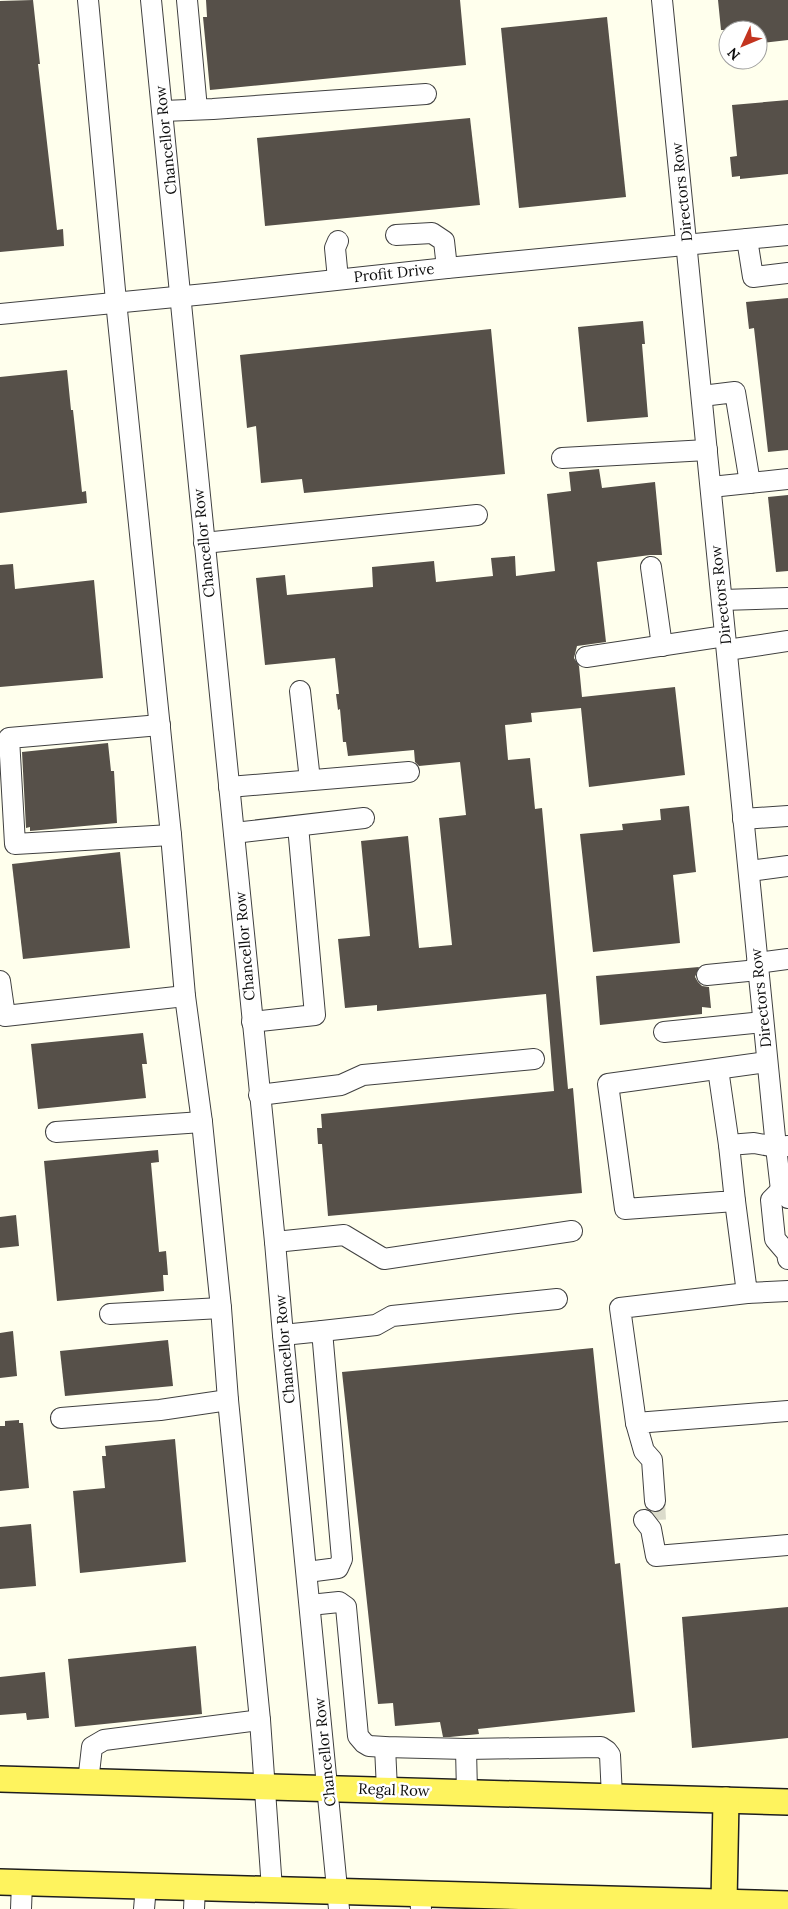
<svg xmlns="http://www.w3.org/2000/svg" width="788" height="1909" viewBox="0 0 788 1909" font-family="Lora,serif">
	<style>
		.building { fill: #565049 }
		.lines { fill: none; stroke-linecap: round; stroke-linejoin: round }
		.minor-tunnel { stroke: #dbdbcb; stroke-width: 20; stroke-dasharray: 20 10; stroke-linecap: butt }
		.minor-casing { stroke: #404040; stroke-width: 22 }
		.major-casing { stroke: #1e1e1e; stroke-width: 28 }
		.minor { stroke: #fff; stroke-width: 20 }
		.major { stroke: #fef35e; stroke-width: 25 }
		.labels { text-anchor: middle; stroke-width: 5; stroke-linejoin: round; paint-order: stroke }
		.street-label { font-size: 15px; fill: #0d0d0d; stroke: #fff }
	</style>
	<rect width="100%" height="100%" fill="#ffffed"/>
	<g class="building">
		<polygon points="33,0 40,64 38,64 57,230 63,229 64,246 0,252 0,1"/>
		<polygon points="206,0 460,0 466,65 210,90 203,17 207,17"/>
		<polygon points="718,0 788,0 788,40 762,43 762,39 758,40 758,30 721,30"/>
		<polygon points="607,17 626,197 519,208 501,28"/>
		<polygon points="788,100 788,174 740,179 740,176 732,177 730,157 737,156 732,105"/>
		<polygon points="470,118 480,205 265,226 257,138"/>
		<polygon points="788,298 788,450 768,452 754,328 749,329 746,302"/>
		<polygon points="643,321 645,344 642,344 648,417 587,422 578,327"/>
		<polygon points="491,329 505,474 304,493 302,479 261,483 256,426 247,428 240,355"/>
		<polygon points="67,370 71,410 73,410 82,492 86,491 87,503 0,513 0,377"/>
		<polygon points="599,469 602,488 655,482 662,555 650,555 597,562 606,642 577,646 574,658 579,666 582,697 675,687 685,775 589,787 581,708 531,713 532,722 505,725 508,760 530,758 535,809 542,808 568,1089 573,1088 582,1193 328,1216 322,1144 318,1144 317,1128 322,1128 321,1114 554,1091 546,994 377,1011 377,1005 345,1008 338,939 370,936 361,841 408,836 419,948 452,945 439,818 466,815 460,762 419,766 415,762 414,750 348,756 346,742 343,742 340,709 338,710 336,694 339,694 335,658 265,665 256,578 285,575 287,595 373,587 372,567 434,561 436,582 493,576 491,558 515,556 516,576 555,571 547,494 571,491 569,472"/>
		<polygon points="788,495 788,571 776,572 768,497"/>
		<polygon points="13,564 15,589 94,580 103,678 0,687 0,565"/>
		<polygon points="108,743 111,771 114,771 117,823 30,831 30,827 26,828 22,752"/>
		<polygon points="689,806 696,872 673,875 680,943 593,952 580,834 623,830 622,824 661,820 660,809"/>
		<polygon points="120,852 130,948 23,959 12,864"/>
		<polygon points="699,967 695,977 698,982 702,986 709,987 711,1008 702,1007 702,1014 600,1025 596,976"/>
		<polygon points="143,1033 147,1064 142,1064 146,1098 38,1109 31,1044"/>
		<polygon points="158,1150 159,1162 151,1163 159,1252 166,1251 168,1275 163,1275 164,1291 57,1301 44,1161"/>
		<polygon points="16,1215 19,1246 0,1248 0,1217"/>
		<polygon points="13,1331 17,1376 0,1378 0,1333"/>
		<polygon points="168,1340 173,1386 65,1396 60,1351"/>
		<polygon points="593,1348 615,1564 620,1563 635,1712 478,1729 479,1734 450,1737 443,1737 440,1722 395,1726 393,1703 378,1704 342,1372"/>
		<polygon points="19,1420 19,1423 23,1423 29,1488 0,1491 0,1426 5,1426 5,1421"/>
		<polygon points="175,1439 186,1562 80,1573 73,1491 105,1488 102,1456 106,1456 105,1446"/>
		<polygon points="31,1524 36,1586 0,1589 0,1527"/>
		<polygon points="788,1607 788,1738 692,1748 682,1617"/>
		<polygon points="196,1646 202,1714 75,1727 68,1659"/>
		<polygon points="45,1672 49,1718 27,1720 26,1713 0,1715 0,1677"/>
	</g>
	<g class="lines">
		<polyline class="minor-tunnel" points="655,1501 656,1520"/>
		<g class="minor-casing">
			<g id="minor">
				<polyline points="88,0 116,301 171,835 185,996 202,1122 221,1308 228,1400 260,1720 272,1889"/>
				<path d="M 151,0 C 193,414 231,828 275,1242 L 283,1335 L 339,1909"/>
				<polyline points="187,0 197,109"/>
				<polyline points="662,0 776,1147 781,1190 788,1198"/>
				<polyline points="163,111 213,109 426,94"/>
				<polyline points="396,235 432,233 444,241 447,268"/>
				<polyline points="747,239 753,277 788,273"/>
				<polyline points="338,279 335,248 338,241"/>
				<polyline points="0,314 216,293 447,268 788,235"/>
				<polyline points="702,396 735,392 750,483"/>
				<polyline points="562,458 707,450"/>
				<polyline points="711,487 788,479"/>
				<polyline points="204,543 477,515"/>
				<polyline points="651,567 662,646"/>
				<polyline points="722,600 788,598"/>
				<polyline points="727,650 788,641"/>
				<polyline points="586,657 725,636"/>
				<polyline points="300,691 310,780"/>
				<polyline points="160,725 9,738 15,844 171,835"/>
				<polyline points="229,787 409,772"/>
				<polyline points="743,819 788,816"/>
				<polyline points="234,833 364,818"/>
				<polyline points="749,871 788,866"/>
				<polyline points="757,963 788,959"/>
				<polyline points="707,975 758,970"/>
				<polyline points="0,981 5,1016 185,996"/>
				<polyline points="252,1022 315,1015 298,826"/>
				<polyline points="664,1032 763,1022"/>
				<polyline points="767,1062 608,1084 625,1209 735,1201 729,1145 754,1143 776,1147 788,1146"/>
				<polyline points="718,1069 729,1145"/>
				<polyline points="259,1095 341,1085 363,1075 534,1059"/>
				<polyline points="56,1132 202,1122"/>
				<polyline points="781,1190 771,1200 775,1239 787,1253 788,1259"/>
				<polyline points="735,1201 747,1293 788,1291"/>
				<polyline points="275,1242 344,1235 384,1259 572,1231"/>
				<polyline points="110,1314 221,1308"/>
				<polyline points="322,1331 376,1325 392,1316 557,1299"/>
				<polyline points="283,1335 322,1331 342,1559 338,1568 307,1572"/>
				<polyline points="61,1418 160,1410 228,1400"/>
				<polyline points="636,1423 620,1308 747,1293"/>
				<polyline points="655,1501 652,1460 644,1451 636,1423 788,1411"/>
				<polyline points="644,1520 651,1529 656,1556 788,1545"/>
				<polyline points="310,1605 339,1602 346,1607 358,1736 364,1743 369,1746 385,1747 466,1749 601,1747 607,1751 610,1755 612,1797"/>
				<polyline points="385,1747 387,1789"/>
				<polyline points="466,1749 467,1792"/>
				<polyline points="88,1782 92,1747 104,1740 260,1720"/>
				<polyline points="420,1894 421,1909"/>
				<polyline points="21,1909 22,1883"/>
				<polyline points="144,1909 146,1886"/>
				<polyline points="194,1909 195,1887"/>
			</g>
		</g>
		<g class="major-casing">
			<g id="major">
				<polyline points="0,1779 788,1802"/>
				<polyline points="0,1882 788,1904"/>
				<polyline points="724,1902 726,1800"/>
			</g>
		</g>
		<use href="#minor" class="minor"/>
		<use href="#major" class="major"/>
	</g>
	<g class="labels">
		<g class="street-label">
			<text transform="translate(166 140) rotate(-96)" y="5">Chancellor Row</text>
			<text transform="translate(682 192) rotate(-96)" y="5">Directors Row</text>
			<text transform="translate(394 273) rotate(-6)" y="5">Profit Drive</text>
			<text transform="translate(204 543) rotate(-96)" y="5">Chancellor Row</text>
			<text transform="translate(721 595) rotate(-96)" y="5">Directors Row</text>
			<text transform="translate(245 946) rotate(-95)" y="5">Chancellor Row</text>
			<text transform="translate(761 998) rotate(-96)" y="5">Directors Row</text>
			<text transform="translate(285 1349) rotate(-95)" y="5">Chancellor Row</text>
			<text transform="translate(325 1752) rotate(-96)" y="5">Chancellor Row</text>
			<text transform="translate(394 1790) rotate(2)" y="5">Regal Row</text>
		</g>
	</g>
	<g transform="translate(743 45) rotate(226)"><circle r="24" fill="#ffffff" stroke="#9e9e9e"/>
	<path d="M0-4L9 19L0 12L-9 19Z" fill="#c3341f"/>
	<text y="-8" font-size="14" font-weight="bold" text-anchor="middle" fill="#0d0d0d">N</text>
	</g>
</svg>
